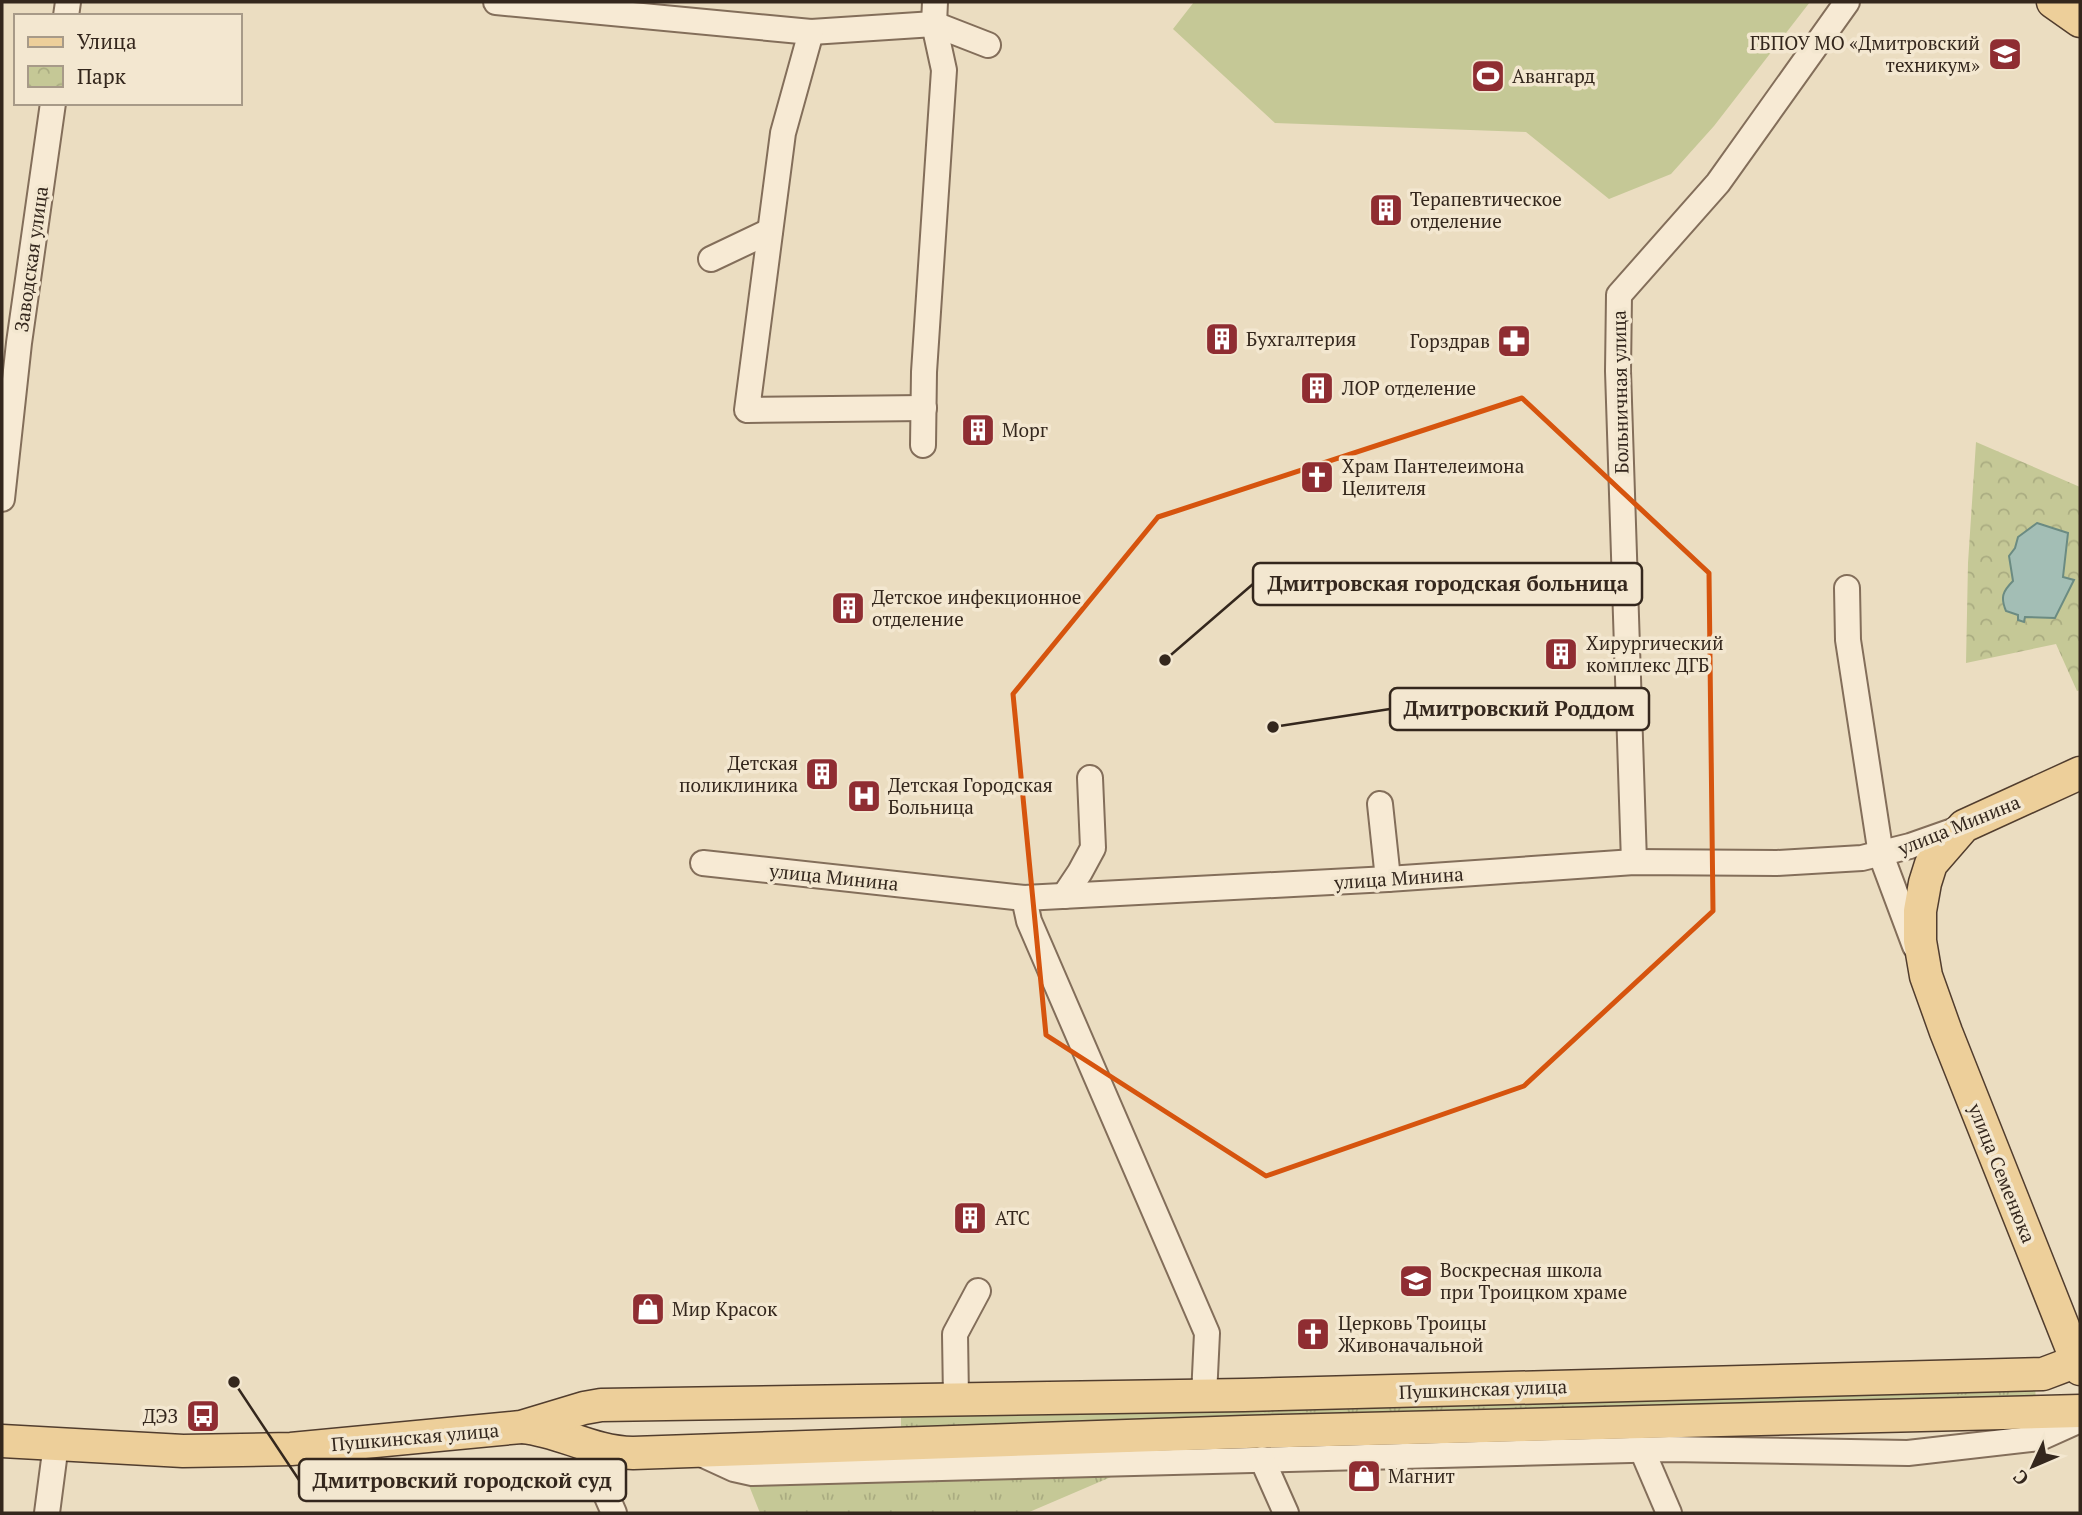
<svg xmlns="http://www.w3.org/2000/svg" width="2082" height="1515" viewBox="0 0 2082 1515" font-family="'PT Serif',serif">
	<style>
		.grass { fill: url(#grass-tufts) }
		.park { fill: url(#park-crowns) }
		.pitch { fill: #c5c896 }
		.water { fill: #a3beb5; stroke: #6b8b82; stroke-width: 2 }
		.lines { fill: none; stroke-linecap: round; stroke-linejoin: round }
		.minor-casing { stroke: #836e5a; stroke-width: 28 }
		.major-casing { stroke: #513d2e; stroke-width: 35 }
		.minor { stroke: #f7ead4; stroke-width: 24 }
		.major { stroke: #edcf9a; stroke-width: 32 }
		.marked { fill: none; stroke: #d6540e; stroke-width: 5; stroke-linejoin: round }
		.labels { text-anchor: middle; stroke-width: 7; stroke-linejoin: round; paint-order: stroke }
		.poi-label { font-size: 19px; fill: #34271d; stroke: #f3e7d0; text-anchor: start }
		.street-label { font-size: 19px; fill: #34271d; stroke: #f3e7d0 }
		.leader { fill: none; stroke: #34271d; stroke-width: 2.5 }
		.callout-dot { fill: #34271d; stroke: #f3e7d0; stroke-width: 2.5 }
		.callout { fill: #f3e7d0; stroke: #34271d; stroke-width: 2.5 }
		.callout-label { font-size: 21px; text-anchor: middle; font-weight: bold; fill: #34271d }
	</style>
	<defs>
		<pattern id="grass-tufts" width="24" height="20" patternUnits="userSpaceOnUse" patternTransform="scale(1.75)"><rect width="24" height="20" fill="#c5c896"/><path d="M3 7l-1-3M5 7V3M7 7l1-3M15 17l-1-3M17 17v-4M19 17l1-3" fill="none" stroke="#aaac81"/></pattern>
		<pattern id="park-crowns" width="20" height="18" patternUnits="userSpaceOnUse" patternTransform="scale(1.75)"><rect width="20" height="18" fill="#c5c896"/><path d="M2 6a3 3 0 1 1 6 0M12 15a3 3 0 1 1 6 0" fill="none" stroke="#aaac81"/></pattern>
	</defs>
	<rect width="100%" height="100%" fill="#ebddc1"/>
	<g class="grass">
		<polygon points="2035,1384 2036,1405 901,1431 901,1410"/>
		<polygon points="1153,1459 1027,1513 760,1513 740,1463"/>
	</g>
	<polygon class="park" points="1976,442 2080,487 2080,690 2077,691 2056,644 1966,663 1968,563"/>
	<polygon class="pitch" points="1194,2 1810,2 1714,126 1671,174 1609,199 1526,132 1275,123 1173,29"/>
	<path class="water" d="M 2037,523 L 2068,533 L 2063,577 L 2074,580 L 2055,618 L 2025,617 L 2024,622 L 2018,620 L 2018,615 L 2006,611 C 2000,597 2003,591 2013,581 L 2009,556 L 2015,548 L 2018,537 Z"/>
	<g class="lines">
		<g class="minor-casing">
			<g id="minor">
				<polyline points="496,2 811,32 934,24 988,45"/>
				<polyline points="66,16 68,2"/>
				<polyline points="811,32 783,133 747,410 924,408"/>
				<polyline points="711,259 770,231"/>
				<polyline points="923,445 924,372 944,70 934,24 935,2"/>
				<polyline points="2,499 19,343 53,103"/>
				<polyline points="1847,588 1848,640 1881,855 1915,946"/>
				<polyline points="1380,804 1388,879"/>
				<polyline points="1634,862 1618,371 1619,295 1718,183 1847,2"/>
				<polyline points="703,863 1024,898 1388,879 1634,862 1777,863 1862,858 1910,846 1964,827"/>
				<polyline points="1064,896 1080,872 1093,848 1090,778"/>
				<polyline points="1024,898 1029,921 1207,1333 1204,1396"/>
				<polyline points="956,1398 955,1334 978,1291"/>
				<polyline points="585,1446 614,1513"/>
				<polyline points="1642,1450 1669,1513"/>
				<polyline points="697,1452 734,1469 752,1473 1669,1449 1908,1453 2040,1438 2080,1420"/>
				<polyline points="1262,1459 1286,1513"/>
				<polyline points="47,1513 56,1444"/>
			</g>
		</g>
		<g class="major-casing">
			<g id="major">
				<polyline points="2053,2 2080,21"/>
				<polyline points="2080,773 1964,826 1931,864 1925,883 1920,911 1920,941 1926,976 1946,1032 2080,1369"/>
				<path d="M 523,1427 C 562,1431 591,1452 633,1453 L 1245,1432 L 2080,1411"/>
				<polyline points="2,1441 183,1451 291,1449 521,1427 584,1408 601,1405 1244,1395 2043,1374 2080,1360"/>
			</g>
		</g>
		<use href="#minor" class="minor"/>
		<use href="#major" class="major"/>
	</g>
	<path class="marked" d="M 1522,398 L 1709,573 L 1713,911 L 1524,1086 L 1266,1176 L 1046,1035 L 1013,694 L 1158,517 Z"/>
	<defs>
		<g id="university-square" transform="scale(1.75)"><rect x="-9" y="-9" width="18" height="18" rx="4" fill="#8f2d32" stroke="#f3e7d0"/><path d="M0-5L7-2L0 1L-7-2ZM-4 1L0 2.5L4 1V4Q0 6-4 4Z" fill="#fff"/></g>
		<g id="stadium-square" transform="scale(1.75)"><rect x="-9" y="-9" width="18" height="18" rx="4" fill="#8f2d32" stroke="#f3e7d0"/><path d="M0-5a6.5 5 0 1 0 0 10a6.5 5 0 1 0 0-10ZM-3.5-1.8h7v3.6h-7Z" fill="#fff"/></g>
		<g id="building-square" transform="scale(1.75)"><rect x="-9" y="-9" width="18" height="18" rx="4" fill="#8f2d32" stroke="#f3e7d0"/><path d="M-4-6H4V6H1V3H-1V6H-4ZM-2.5-4.3h1.7v1.8h-1.7ZM.8-4.3h1.7v1.8H.8ZM-2.5-1h1.7V.8h-1.7ZM.8-1h1.7V.8H.8Z" fill="#fff"/></g>
		<g id="pharmacy-square" transform="scale(1.75)"><rect x="-9" y="-9" width="18" height="18" rx="4" fill="#8f2d32" stroke="#f3e7d0"/><path d="M-2-6h4v4h4v4h-4v4h-4v-4h-4v-4h4Z" fill="#fff"/></g>
		<g id="church-square" transform="scale(1.75)"><rect x="-9" y="-9" width="18" height="18" rx="4" fill="#8f2d32" stroke="#f3e7d0"/><path d="M-1.2-6h2.4v3.5h3.3v2.4h-3.3V6h-2.4V-.1h-3.3v-2.4h3.3Z" fill="#fff"/></g>
		<g id="hospital-square" transform="scale(1.75)"><rect x="-9" y="-9" width="18" height="18" rx="4" fill="#8f2d32" stroke="#f3e7d0"/><path d="M-5-5h3v3.5h4V-5h3V5h-3V1.5h-4V5h-3Z" fill="#fff"/></g>
		<g id="school-square" transform="scale(1.75)"><rect x="-9" y="-9" width="18" height="18" rx="4" fill="#8f2d32" stroke="#f3e7d0"/><path d="M0-5L7-2L0 1L-7-2ZM-4 1L0 2.5L4 1V4Q0 6-4 4Z" fill="#fff"/></g>
		<g id="shop-square" transform="scale(1.75)"><rect x="-9" y="-9" width="18" height="18" rx="4" fill="#8f2d32" stroke="#f3e7d0"/><path d="M-5-2.5h2.3a2.7 3.5 0 0 1 5.4 0H5L5.5 6h-11ZM-1.5-2.5h3a1.5 2.3 0 0 0-3 0Z" fill="#fff"/></g>
		<g id="bus-square" transform="scale(1.75)"><rect x="-9" y="-9" width="18" height="18" rx="4" fill="#8f2d32" stroke="#f3e7d0"/><path d="M-5-6H5V4H4V6H2V4H-2V6H-4V4H-5ZM-3.5-4V0h7V-4ZM-3.5 1.2v1.5H-2V1.2ZM2 1.2v1.5H3.5V1.2Z" fill="#fff"/></g>
	</defs>
	<g fill-rule="evenodd">
		<use href="#university-square" x="2005" y="54"/>
		<use href="#stadium-square" x="1488" y="76"/>
		<use href="#building-square" x="1386" y="210"/>
		<use href="#building-square" x="1222" y="339"/>
		<use href="#pharmacy-square" x="1514" y="341"/>
		<use href="#building-square" x="1317" y="388"/>
		<use href="#building-square" x="978" y="430"/>
		<use href="#church-square" x="1317" y="477"/>
		<use href="#building-square" x="848" y="608"/>
		<use href="#building-square" x="1561" y="654"/>
		<use href="#building-square" x="822" y="774"/>
		<use href="#hospital-square" x="864" y="796"/>
		<use href="#building-square" x="970" y="1218"/>
		<use href="#school-square" x="1416" y="1281"/>
		<use href="#shop-square" x="648" y="1309"/>
		<use href="#church-square" x="1313" y="1334"/>
		<use href="#bus-square" x="203" y="1416"/>
		<use href="#shop-square" x="1364" y="1476"/>
	</g>
	<g class="labels">
		<g class="poi-label">
			<text x="1980" y="50" text-anchor="end">ГБПОУ МО «Дмитровский<tspan x="1980" dy="22">техникум»</tspan></text>
			<text x="1512" y="83">Авангард</text>
			<text x="1410" y="206">Терапевтическое<tspan x="1410" dy="22">отделение</tspan></text>
			<text x="1246" y="346">Бухгалтерия</text>
			<text x="1490" y="348" text-anchor="end">Горздрав</text>
			<text x="1342" y="395">ЛОР отделение</text>
			<text x="1002" y="437">Морг</text>
			<text x="1342" y="473">Храм Пантелеимона<tspan x="1342" dy="22">Целителя</tspan></text>
			<text x="872" y="604">Детское инфекционное<tspan x="872" dy="22">отделение</tspan></text>
			<text x="1586" y="650">Хирургический<tspan x="1586" dy="22">комплекс ДГБ</tspan></text>
			<text x="798" y="770" text-anchor="end">Детская<tspan x="798" dy="22">поликлиника</tspan></text>
			<text x="888" y="792">Детская Городская<tspan x="888" dy="22">Больница</tspan></text>
			<text x="995" y="1225">АТС</text>
			<text x="1440" y="1277">Воскресная школа<tspan x="1440" dy="22">при Троицком храме</tspan></text>
			<text x="672" y="1316">Мир Красок</text>
			<text x="1338" y="1330">Церковь Троицы<tspan x="1338" dy="22">Живоначальной</tspan></text>
			<text x="178" y="1423" text-anchor="end">ДЭЗ</text>
			<text x="1388" y="1483">Магнит</text>
		</g>
		<g class="street-label">
			<text transform="translate(31 259) rotate(-82)" y="7">Заводская улица</text>
			<text transform="translate(1620 392) rotate(-91)" y="7">Больничная улица</text>
			<text transform="translate(1959 825) rotate(-22)" y="7">улица Минина</text>
			<text transform="translate(834 877) rotate(6)" y="7">улица Минина</text>
			<text transform="translate(1399 878) rotate(-4)" y="7">улица Минина</text>
			<text transform="translate(2002 1173) rotate(68)" y="7">улица Семенюка</text>
			<text transform="translate(1483 1389) rotate(-2)" y="7">Пушкинская улица</text>
			<text transform="translate(415 1437) rotate(-5)" y="7">Пушкинская улица</text>
		</g>
	</g>
	<path class="leader" d="M1165 660L1253 584M1273 727L1390 709M234 1382L299 1480"/>
	<g class="callout-dot">
		<circle cx="1165" cy="660" r="7"/>
		<circle cx="1273" cy="727" r="7"/>
		<circle cx="234" cy="1382" r="7"/>
	</g>
	<g class="callout">
		<rect x="1253" y="563" width="389" height="42" rx="7"/>
		<rect x="1390" y="688" width="259" height="42" rx="7"/>
		<rect x="299" y="1459" width="327" height="42" rx="7"/>
	</g>
	<g class="callout-label">
		<text x="1448" y="591">Дмитровская городская больница</text>
		<text x="1519" y="716">Дмитровский Роддом</text>
		<text x="462" y="1488">Дмитровский городской суд</text>
	</g>
	<rect width="2082" height="1515" fill="none" stroke="#34271d" stroke-width="7"/>
	<rect x="14" y="14" width="228" height="91" fill="#f3e7d0" stroke="#a79a88" stroke-width="2"/>
	<rect x="28" y="37" width="35" height="10" fill="#edcf9a" stroke="#a79a88" stroke-width="2"/>
	<text x="77" y="49" font-size="21" fill="#34271d">Улица</text>
	<rect x="28" y="66" width="35" height="21" fill="url(#park-crowns)" stroke="#a79a88" stroke-width="2"/>
	<text x="77" y="84" font-size="21" fill="#34271d">Парк</text>
	<g transform="translate(2033 1466) rotate(226)" stroke="#f3e7d0" stroke-width="5" paint-order="stroke">
	<path d="M0-5L12 26L0 18L-12 26Z" fill="#34271d"/>
	<text y="-10" font-size="19" font-weight="bold" text-anchor="middle" fill="#34271d">С</text>
	</g>
</svg>
